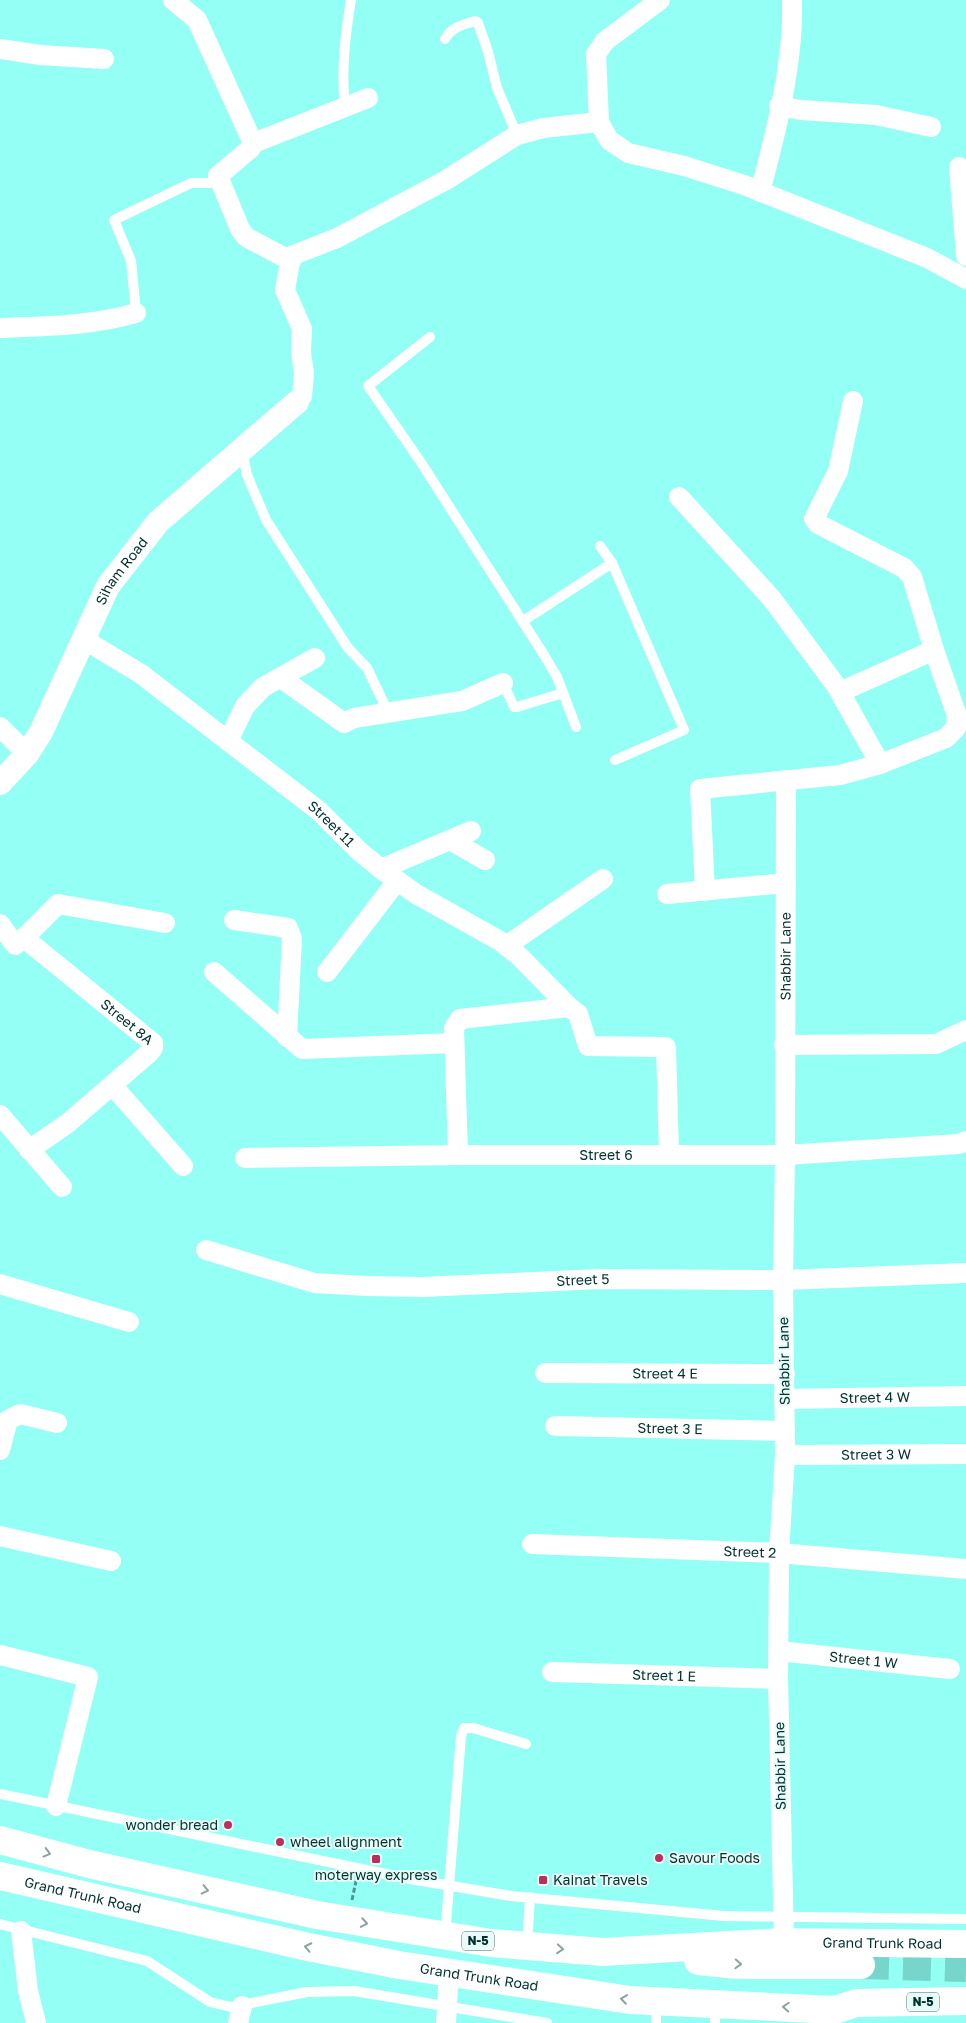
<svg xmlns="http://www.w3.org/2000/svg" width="966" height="2023" viewBox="0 0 966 2023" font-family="'Golos Text',sans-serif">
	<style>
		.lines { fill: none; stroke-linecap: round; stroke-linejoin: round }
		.trunk-tunnel { stroke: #76d6cc; stroke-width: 28; stroke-dasharray: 28 14; stroke-linecap: butt }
		.path { stroke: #4a9891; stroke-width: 3; stroke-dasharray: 5 2.5; stroke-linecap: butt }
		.service { stroke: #fff; stroke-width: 10 }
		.minor { stroke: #fff; stroke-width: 20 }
		.tertiary { stroke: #fff; stroke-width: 24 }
		.trunk { stroke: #fff; stroke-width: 28 }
		.oneway { stroke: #8ca3a1 }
		.poi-dot { fill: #bc2e5b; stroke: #e8fbf8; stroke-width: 2 }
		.labels { text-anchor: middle; stroke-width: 4; stroke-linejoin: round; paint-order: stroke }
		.shield { fill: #e8fbf8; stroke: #466e6b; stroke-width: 1 }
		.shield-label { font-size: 12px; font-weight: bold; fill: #00322e }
		.street-label { font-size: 14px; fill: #00322e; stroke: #e8fbf8 }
		.poi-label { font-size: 14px; fill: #00322e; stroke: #e8fbf8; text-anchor: start }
	</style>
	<rect width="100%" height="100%" fill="#94fff4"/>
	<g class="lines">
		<polyline class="trunk-tunnel" points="861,1965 966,1968"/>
		<polyline class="path" points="352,1900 356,1881"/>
		<g class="service">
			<path d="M 445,39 C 452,27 462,25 475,21 L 478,23 L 488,52 L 497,88 L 517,135"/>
			<path d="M 345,108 C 341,71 345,36 351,0"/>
			<polyline points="136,313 131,261 114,220 191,183 209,183 219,179"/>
			<polyline points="430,337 368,386 420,461 544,655 557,677 576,727"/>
			<polyline points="242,450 247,475 266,520 348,648 367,668 388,712"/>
			<polyline points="600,546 612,563 684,730 615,760"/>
			<polyline points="523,621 612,563"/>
			<polyline points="503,683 514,707 517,707 563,693"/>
			<polyline points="0,1794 410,1879 511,1896 724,1916 966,1919"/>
			<polyline points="0,1924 147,1961 210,2002 231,2007 307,1992 354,1991 547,2023"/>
			<polyline points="445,1936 461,1736 464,1728 473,1728 526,1744"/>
			<polyline points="527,1945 530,1897"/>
			<polyline points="656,2002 656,2023"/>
			<polyline points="715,2023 716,2004"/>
		</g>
		<g class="minor">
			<polyline points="173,0 197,20 252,141 251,148 218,176 240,229 246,237 291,261"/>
			<polyline points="660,0 605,41 596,54 599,122 609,140 628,153 684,166 744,185 927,258 966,279"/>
			<polyline points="0,49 40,55 104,59"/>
			<polyline points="779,106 801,110 876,115 931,127"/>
			<polyline points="251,144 368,98"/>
			<polyline points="959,167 966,256"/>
			<path d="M 760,192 C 776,133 794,61 792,0"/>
			<path d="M 0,328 C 47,326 91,326 136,313"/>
			<polyline points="297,402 302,396 304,374 301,352 302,329 285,290 291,256 337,238 446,180 517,135 543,128 599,122"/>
			<polyline points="679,497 772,599 837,687 880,764"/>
			<path id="s1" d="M 83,639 L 141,674 L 319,811 L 359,851 L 381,869 L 416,894 L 500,941 L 519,956 L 569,1007 L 460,1019 L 454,1028 L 458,1155"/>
			<polyline points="281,678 344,723 354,718 462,701 503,683"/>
			<polyline points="840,692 934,650"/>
			<polyline points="0,727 27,754"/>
			<polyline points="228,741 245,706 263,687 315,658"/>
			<polyline points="450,840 485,860"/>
			<polyline points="381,869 471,831"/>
			<polyline points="705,891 700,789 840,775 880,764 946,738 956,728 957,716 934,650 912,577 904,568 818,524 814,519 838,471 853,401"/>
			<polyline points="667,894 786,883"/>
			<polyline points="234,920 288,928 292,939 287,1037"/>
			<path id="s2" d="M 0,924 L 15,945 L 24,938 L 153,1043 L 153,1048 L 149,1053 L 68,1123 L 29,1150"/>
			<polyline points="24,938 58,904 165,923"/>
			<polyline points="506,946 603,879"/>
			<polyline points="214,972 302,1049 454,1043"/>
			<polyline points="327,972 397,881"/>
			<polyline points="569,1007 578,1014 588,1046 666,1047 669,1155"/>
			<polyline points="784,1045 936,1044 966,1030"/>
			<polyline points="112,1085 183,1166"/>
			<polyline points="0,1115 62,1187"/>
			<path id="s3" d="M 245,1158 L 458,1155 L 785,1155 L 959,1144 L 966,1141"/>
			<path id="s4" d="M 206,1250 L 314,1283 L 367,1286 L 423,1287 L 600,1279 L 783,1280 L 966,1273"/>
			<polyline points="0,1284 129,1322"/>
			<path id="s5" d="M 545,1373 L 785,1374"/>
			<path id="s6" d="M 784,1399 L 966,1396"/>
			<path id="s7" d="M 555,1426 L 785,1431"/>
			<polyline points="0,1450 8,1420 20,1414 57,1423"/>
			<path id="s8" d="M 785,1455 L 966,1454"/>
			<polyline points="0,1536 111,1561"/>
			<path id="s9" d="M 532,1544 L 779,1553 L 966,1569"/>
			<path id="s10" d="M 778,1651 L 950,1669"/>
			<polyline points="0,1655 88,1677 56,1806"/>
			<path id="s11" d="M 552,1672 L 778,1679"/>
			<polyline points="21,1931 28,1991 36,2023"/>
			<path id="s12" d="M 784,1942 L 778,1679 L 779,1553 L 785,1455 L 783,1280 L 785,1155 L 786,780"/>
			<polyline points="238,2023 242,2006"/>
			<polyline points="446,2023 449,1973"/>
		</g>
		<path class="tertiary" id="s13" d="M 0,783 L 27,754 L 41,732 L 108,586 L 158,522 L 297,402"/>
		<g class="trunk">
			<path id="s14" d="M 0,1840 L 89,1864 L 317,1915 L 491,1943 L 602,1952 L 784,1942 L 966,1944"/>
			<path id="s15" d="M 0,1876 L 308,1947 L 399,1965 L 630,2000 L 835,2010 L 856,2003 L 966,2001"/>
			<polyline points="698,1961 738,1965 861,1965"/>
		</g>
	</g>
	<defs><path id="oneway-chevron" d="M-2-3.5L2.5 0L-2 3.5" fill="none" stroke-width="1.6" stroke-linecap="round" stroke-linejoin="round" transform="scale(1.25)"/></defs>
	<g class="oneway">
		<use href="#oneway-chevron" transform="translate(47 1853) rotate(15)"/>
		<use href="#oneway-chevron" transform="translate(205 1890) rotate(13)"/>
		<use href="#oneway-chevron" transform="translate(364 1923) rotate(10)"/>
		<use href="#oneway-chevron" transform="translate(308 1947) rotate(-168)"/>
		<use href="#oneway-chevron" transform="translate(560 1949) rotate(5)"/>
		<use href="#oneway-chevron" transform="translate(738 1964) rotate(3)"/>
		<use href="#oneway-chevron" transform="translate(624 1999) rotate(-172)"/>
		<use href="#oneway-chevron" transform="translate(786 2007) rotate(-177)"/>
	</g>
	<g class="poi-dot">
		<circle cx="228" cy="1825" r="5"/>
		<circle cx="280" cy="1842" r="5"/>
		<circle cx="659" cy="1858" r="5"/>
		<rect x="371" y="1854" width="10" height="10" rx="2.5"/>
		<rect x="538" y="1875" width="10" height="10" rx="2.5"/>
	</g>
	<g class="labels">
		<g class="shield">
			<rect x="462" y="1931.5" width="32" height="19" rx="4"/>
			<rect x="907" y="1992.5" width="32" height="19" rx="4"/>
		</g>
		<g class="shield-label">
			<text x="478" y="1945">N-5</text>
			<text x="923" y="2006">N-5</text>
		</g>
		<g class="street-label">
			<text dy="5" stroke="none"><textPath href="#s13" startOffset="246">Siham Road</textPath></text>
			<text dy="5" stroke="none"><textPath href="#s1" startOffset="310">Street 11</textPath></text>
			<text dy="5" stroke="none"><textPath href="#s12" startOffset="986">Shabbir Lane</textPath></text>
			<text dy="5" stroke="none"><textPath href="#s2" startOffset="170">Street 8A</textPath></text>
			<text dy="5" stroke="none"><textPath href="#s3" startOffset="361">Street 6</textPath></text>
			<text dy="5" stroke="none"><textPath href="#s4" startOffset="382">Street 5</textPath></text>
			<text transform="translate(784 1361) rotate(-91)" y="5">Shabbir Lane</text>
			<text dy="5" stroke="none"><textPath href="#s5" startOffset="120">Street 4 E</textPath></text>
			<text dy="5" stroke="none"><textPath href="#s6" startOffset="91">Street 4 W</textPath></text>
			<text dy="5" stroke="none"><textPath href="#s7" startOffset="115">Street 3 E</textPath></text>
			<text dy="5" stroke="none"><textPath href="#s8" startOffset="91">Street 3 W</textPath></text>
			<text dy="5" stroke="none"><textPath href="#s9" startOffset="218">Street 2</textPath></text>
			<text dy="5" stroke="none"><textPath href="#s10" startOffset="86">Street 1 W</textPath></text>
			<text dy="5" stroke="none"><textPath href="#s11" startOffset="112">Street 1 E</textPath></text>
			<text transform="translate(780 1766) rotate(-91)" y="5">Shabbir Lane</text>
			<text dy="5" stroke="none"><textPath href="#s15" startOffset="85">Grand Trunk Road</textPath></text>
			<text dy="5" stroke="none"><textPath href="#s14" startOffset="894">Grand Trunk Road</textPath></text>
			<text dy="5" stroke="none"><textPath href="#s15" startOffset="490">Grand Trunk Road</textPath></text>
		</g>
		<g class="poi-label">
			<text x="218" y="1830" text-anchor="end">wonder bread</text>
			<text x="290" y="1847">wheel alignment</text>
			<text x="669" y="1863">Savour Foods</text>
			<text x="376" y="1880" text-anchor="middle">moterway express</text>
			<text x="553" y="1885">Kainat Travels</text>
		</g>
	</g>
</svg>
